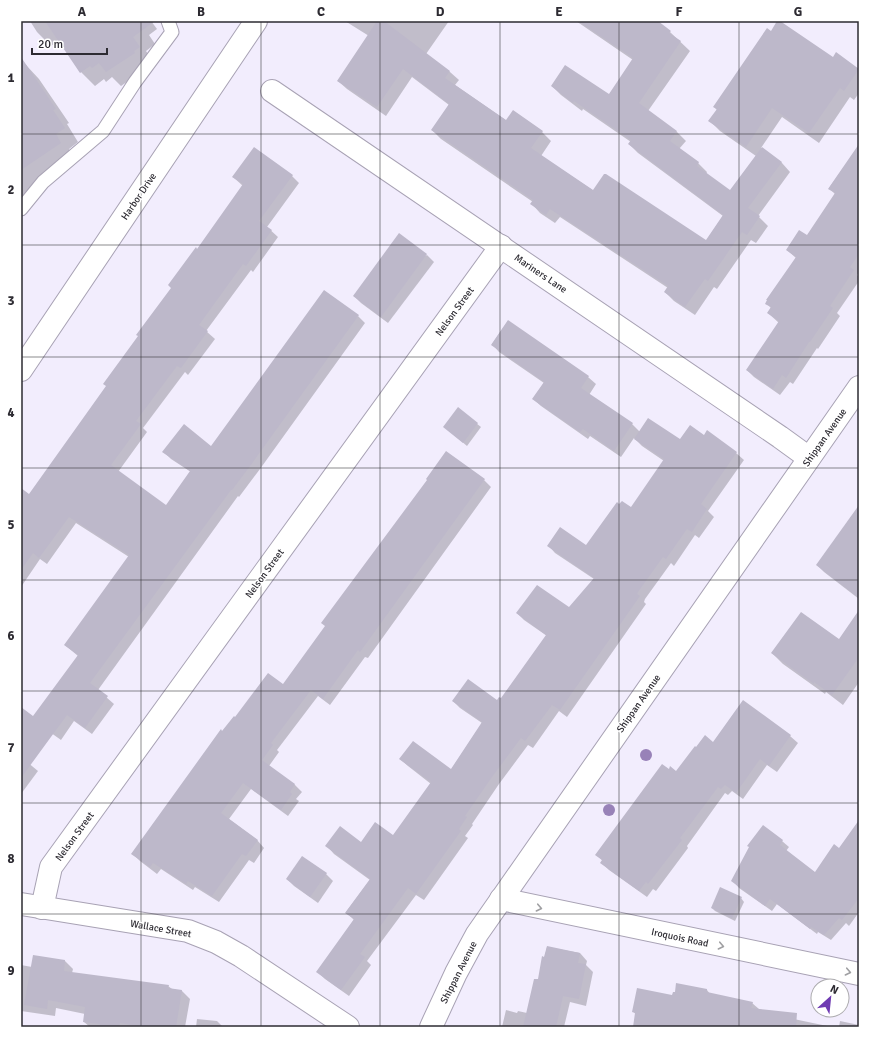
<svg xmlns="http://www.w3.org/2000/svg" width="880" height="1048" viewBox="0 0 880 1048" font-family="Signika,sans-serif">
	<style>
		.shadow { fill: #0003 }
		.building { fill: #bdb8ca }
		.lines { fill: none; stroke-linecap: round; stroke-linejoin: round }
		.service-casing { stroke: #a8a2b4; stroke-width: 15 }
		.minor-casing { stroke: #a8a2b4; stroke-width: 24 }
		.service { stroke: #fff; stroke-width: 13 }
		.minor { stroke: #fff; stroke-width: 22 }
		.tree { fill: #9882b8 }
		.oneway { stroke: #a0a0a3 }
		.grid { fill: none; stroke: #2d2b32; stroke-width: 1; stroke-opacity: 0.55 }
		.labels { text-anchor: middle; stroke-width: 3; stroke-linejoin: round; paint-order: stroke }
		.street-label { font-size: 10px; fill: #2d2b32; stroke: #fff }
		.neatline { fill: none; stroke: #2d2b32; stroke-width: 1.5 }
		.grid-label { font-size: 13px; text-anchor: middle; font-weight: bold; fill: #2d2b32 }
	</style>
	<rect width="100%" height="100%" fill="#f2edfd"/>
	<g class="shadow">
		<polygon points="30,21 151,21 157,29 149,35 155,44 146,51 153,61 148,67 121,86 112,77 106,82 104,79 95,86 81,72 59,40 51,46 37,32"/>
		<polygon points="345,21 449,21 426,54 450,72 459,80 455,85 507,121 542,132 551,141 541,156 594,191 706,241 723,216 638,153 629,144 631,142 583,109 582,111 561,95 552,86 609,95 633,60 576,21 654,21 670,32 690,51 648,111 677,132 686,141 679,149 698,163 707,172 706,174 730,191 756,156 720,131 710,121 717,110 714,107 833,58 859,70 859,93 854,100 850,97 819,143 782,117 761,148 782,163 790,172 758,216 768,226 756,243 751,240 717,289 714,287 695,315 674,301 665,292 668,288 560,217 555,223 540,213 532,204 533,202 441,139 432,130 449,105 412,77 386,116 347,89 338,81 369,36"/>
		<polygon points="26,65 39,79 69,123 67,124 78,142 69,149 74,157 28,190 33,198 21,206 21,68"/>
		<polygon points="859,146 859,272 857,275 859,277 859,281 837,313 840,316 818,349 817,348 793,384 790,382 780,395 754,377 747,370 779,323 768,313 771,308 766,303 796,258 787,250 807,236 836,195 829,188"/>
		<polygon points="292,176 299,183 267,227 278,237 253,272 251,270 206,331 215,339 188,375 185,372 143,428 147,432 118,472 166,507 191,472 171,459 164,452 211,447 358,316 365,323 260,469 239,497 238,496 98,690 114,704 92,734 74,721 61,740 40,725 78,656 65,645 129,557 76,523 47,564 40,559 21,587 21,500 29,496 107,387 139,336 243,186 233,177"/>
		<polygon points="427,255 434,262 388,323 361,303 354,296"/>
		<polygon points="508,321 588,377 596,384 589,395 632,424 640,432 680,441 704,436 736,453 744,460 708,511 714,517 699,538 695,535 674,566 671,563 645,599 644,602 646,604 567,717 559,711 533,748 528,745 499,784 472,824 473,825 465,836 468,838 424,900 416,895 367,961 371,965 349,996 325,979 318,972 354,920 346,912 370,880 334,854 327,846 361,843 393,836 431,784 408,766 400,759 451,770 482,723 460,708 453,701 497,701 501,699 547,636 524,620 517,613 569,609 594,579 555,553 548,545 587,547 631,509 664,461 642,446 634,438 621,457 590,436 588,439 541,406 533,399 544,383 499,352 492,344"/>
		<polygon points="458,409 481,427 467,446 448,430"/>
		<polygon points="484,480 491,487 368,658 365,657 330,705 318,696 277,750 279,752 269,766 295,785 302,792 296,799 299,801 288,816 251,789 229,819 257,840 264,848 254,863 249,860 219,902 195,887 193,890 161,869 157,874 140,861 133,854 223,732 236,718 283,685"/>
		<polygon points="859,507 859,599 824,572 817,565"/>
		<polygon points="859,623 859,682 843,705 826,692 825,694 783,664 772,653 839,640"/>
		<polygon points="790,736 798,743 777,772 767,765 743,799 732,791 728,795 725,793 687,846 688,848 656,891 653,889 647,897 609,870 602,863 603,861 597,855 669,770 677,772 696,748 713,743"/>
		<polygon points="21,757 38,771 21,794"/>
		<polygon points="859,822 859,912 849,926 846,923 831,940 818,932 817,934 777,904 772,911 739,888 733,881 782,841 789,847 786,851 815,873 840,850"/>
		<polygon points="326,874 333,881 318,903 294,886 287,879"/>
		<polygon points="741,898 744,902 735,921 715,911 712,908"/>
		<polygon points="547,947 580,953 587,961 586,965 593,972 586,1006 570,1002 564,1027 502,1027 506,1010 517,1013 518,1011 527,1013 539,981"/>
		<polygon points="65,961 73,969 72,973 168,986 172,989 182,991 190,999 185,1027 90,1027 84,1022 85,1014 56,1008 55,1016 21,1011 21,965 32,967"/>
		<polygon points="707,990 710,994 752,1003 759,1009 789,1018 832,1027 634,1027 636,1015 634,1012 673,997"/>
		<polygon points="197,1019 217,1021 223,1027 196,1027"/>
		<polygon points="840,1021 859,1025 859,1027 839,1027"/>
	</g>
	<g class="building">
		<polygon points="45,21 155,21 133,37 140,47 134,51 135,53 106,72 99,63 92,68 90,66 80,73"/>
		<polygon points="377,21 384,21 450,71 445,78 506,120 513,110 543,131 531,148 593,190 604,174 606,174 706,240 723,215 628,144 631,140 574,101 573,103 551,86 565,65 609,94 633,58 578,21 658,21 671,31 669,33 681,41 639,103 677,131 670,141 699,162 697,166 730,190 762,147 782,162 748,208 760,216 747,235 742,232 708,281 705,279 685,307 664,292 668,286 550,209 546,215 530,204 533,200 431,130 449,104 403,69 377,107 337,81"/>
		<polygon points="777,21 780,21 833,57 836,52 859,69 844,91 840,88 809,133 772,108 746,147 708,121 717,109 713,107 767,28 771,31"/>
		<polygon points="21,57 56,109 53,110 65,128 56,134 61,143 21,170"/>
		<polygon points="859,144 859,254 850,267 854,270 830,306 833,308 810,342 809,342 786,378 782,375 773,389 746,370 779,321 767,313 771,307 765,304 767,300 766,300 796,257 786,250 799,230 807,235 835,193 828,189"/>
		<polygon points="254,147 293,175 259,221 272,230 246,266 243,264 199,325 208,331 181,368 177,366 136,421 141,424 111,465 166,505 190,471 162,452 184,424 211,446 324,290 359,315 253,462 232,490 231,490 90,683 108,696 85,728 67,715 21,778 21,707 33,716 78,655 64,645 129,555 69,517 39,558 33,553 21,570 21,488 29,494 106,386 103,384 138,336 136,335 171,288 168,285 196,247 197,249 243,184 232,177"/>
		<polygon points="399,233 427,254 381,317 353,296"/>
		<polygon points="508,320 589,376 581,388 633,423 614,451 583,429 580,432 532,399 544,382 491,345"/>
		<polygon points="458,407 478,423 463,443 443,427"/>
		<polygon points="648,418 680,439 690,425 704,435 707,430 737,452 701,504 707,509 692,532 687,529 666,559 663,557 638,592 637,594 640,596 560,710 552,705 525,741 521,738 492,777 465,816 467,817 459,829 461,831 416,894 408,888 360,954 365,957 341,990 316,972 354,919 345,913 370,879 325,846 340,826 361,842 375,822 393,835 431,782 399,759 413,741 451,769 482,722 452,701 468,679 497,700 499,697 501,698 546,635 516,613 537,585 569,607 594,578 547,546 560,527 586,545 617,502 619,504 622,501 631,507 664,459 634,439"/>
		<polygon points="446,451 485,479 360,652 358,650 323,699 311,690 271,743 273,745 262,760 295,784 290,792 292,794 281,810 243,783 221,813 258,840 246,856 242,854 212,896 188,881 186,884 153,863 150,867 131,854 221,729 222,731 234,716 235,717 268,673 283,684 325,626 321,623 427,480 426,479"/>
		<polygon points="859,505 859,598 816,565"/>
		<polygon points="859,610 859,657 832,695 814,682 814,684 771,653 801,612 839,639"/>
		<polygon points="743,700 791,735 769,766 760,759 736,793 725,785 721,789 718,787 680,838 682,840 648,884 646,882 639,891 600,863 602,860 595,855 662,764 669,769 670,766 676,771 695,746 696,747 705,735 713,742"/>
		<polygon points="859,820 859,898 842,920 839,918 824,935 811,927 810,929 770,899 765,906 731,881 749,847 747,846 763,825 783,840 780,845 815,872 834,844 839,848"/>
		<polygon points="302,856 327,873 310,897 286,879"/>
		<polygon points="720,887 742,897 732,918 711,908"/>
		<polygon points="547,946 580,953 578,963 586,964 579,999 563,996 556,1027 523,1027 534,979 538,979 542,956 544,957"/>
		<polygon points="33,955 65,960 64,971 169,985 168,988 182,990 176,1027 143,1027 120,1023 119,1027 100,1027 100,1024 83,1022 85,1007 48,1000 47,1009 24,1005"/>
		<polygon points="676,983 707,989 707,992 753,1002 751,1008 797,1013 796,1027 633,1027 635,1013 632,1012 637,988 672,995 673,992 675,992"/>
	</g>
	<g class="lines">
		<g class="service-casing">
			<polyline id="service" points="21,209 43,182 103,131 135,82 172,32 168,21"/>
		</g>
		<g class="minor-casing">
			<g id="minor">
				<polyline points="272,91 780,437 809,458"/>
				<polyline points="21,370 256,21"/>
				<polyline points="501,899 859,974"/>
				<polyline points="21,904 188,931 216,942 241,956 348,1027"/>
				<polyline points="42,908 51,867 501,246"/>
				<polyline points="431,1027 456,973 477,934 859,387"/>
			</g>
		</g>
		<use href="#service" class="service"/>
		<use href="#minor" class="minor"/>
	</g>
	<g class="tree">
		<circle cx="646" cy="755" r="6"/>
		<circle cx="609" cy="810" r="6"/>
	</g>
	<defs><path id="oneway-chevron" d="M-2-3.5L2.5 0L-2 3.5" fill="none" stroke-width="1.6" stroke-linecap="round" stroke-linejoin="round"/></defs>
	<g class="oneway">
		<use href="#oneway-chevron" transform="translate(539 908) rotate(12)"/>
		<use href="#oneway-chevron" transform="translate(721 946) rotate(12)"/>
		<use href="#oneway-chevron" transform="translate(848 972) rotate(12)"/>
	</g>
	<path class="grid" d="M 141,21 L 141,1027M 261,21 L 261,1027M 380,21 L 380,1027M 500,21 L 500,1027M 619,21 L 619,1027M 739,21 L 739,1027M 21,134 L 859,134M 21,245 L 859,245M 21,357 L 859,357M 21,468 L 859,468M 21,580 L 859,580M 21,691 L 859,691M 21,803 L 859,803M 21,914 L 859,914"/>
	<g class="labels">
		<g class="street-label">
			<text transform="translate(138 196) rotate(-56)" y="4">Harbor Drive</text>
			<text transform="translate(541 273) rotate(34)" y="4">Mariners Lane</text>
			<text transform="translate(454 311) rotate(-54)" y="4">Nelson Street</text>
			<text transform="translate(824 437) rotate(-55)" y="4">Shippan Avenue</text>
			<text transform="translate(264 573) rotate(-54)" y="4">Nelson Street</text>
			<text transform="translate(638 703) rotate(-55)" y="4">Shippan Avenue</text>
			<text transform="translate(74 836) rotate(-54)" y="4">Nelson Street</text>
			<text transform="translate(161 928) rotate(10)" y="4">Wallace Street</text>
			<text transform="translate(680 937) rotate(12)" y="4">Iroquois Road</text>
			<text transform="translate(458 972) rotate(-63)" y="4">Shippan Avenue</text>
		</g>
	</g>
	<rect width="880" height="1048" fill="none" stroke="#ffffff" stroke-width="44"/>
	<g transform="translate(830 998) rotate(27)"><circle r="19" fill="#ffffff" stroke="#abaaad"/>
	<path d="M0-3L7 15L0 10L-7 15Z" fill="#6f3bb2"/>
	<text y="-6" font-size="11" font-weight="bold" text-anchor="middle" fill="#2d2b32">N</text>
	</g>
	<path d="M32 48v6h75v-6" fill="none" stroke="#2d2b32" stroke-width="2"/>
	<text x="38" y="48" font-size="12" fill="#2d2b32" stroke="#ffffff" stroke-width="3" paint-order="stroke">20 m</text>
	<rect x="22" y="22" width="836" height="1004" class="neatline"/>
	<g class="grid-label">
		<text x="82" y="16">A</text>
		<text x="201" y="16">B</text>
		<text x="321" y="16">C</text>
		<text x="440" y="16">D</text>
		<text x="559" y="16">E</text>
		<text x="679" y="16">F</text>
		<text x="798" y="16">G</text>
		<text x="11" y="82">1</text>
		<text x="11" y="194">2</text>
		<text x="11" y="305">3</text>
		<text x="11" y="417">4</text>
		<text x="11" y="529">5</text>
		<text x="11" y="640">6</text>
		<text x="11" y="752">7</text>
		<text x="11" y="863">8</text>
		<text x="11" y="975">9</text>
	</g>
</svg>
